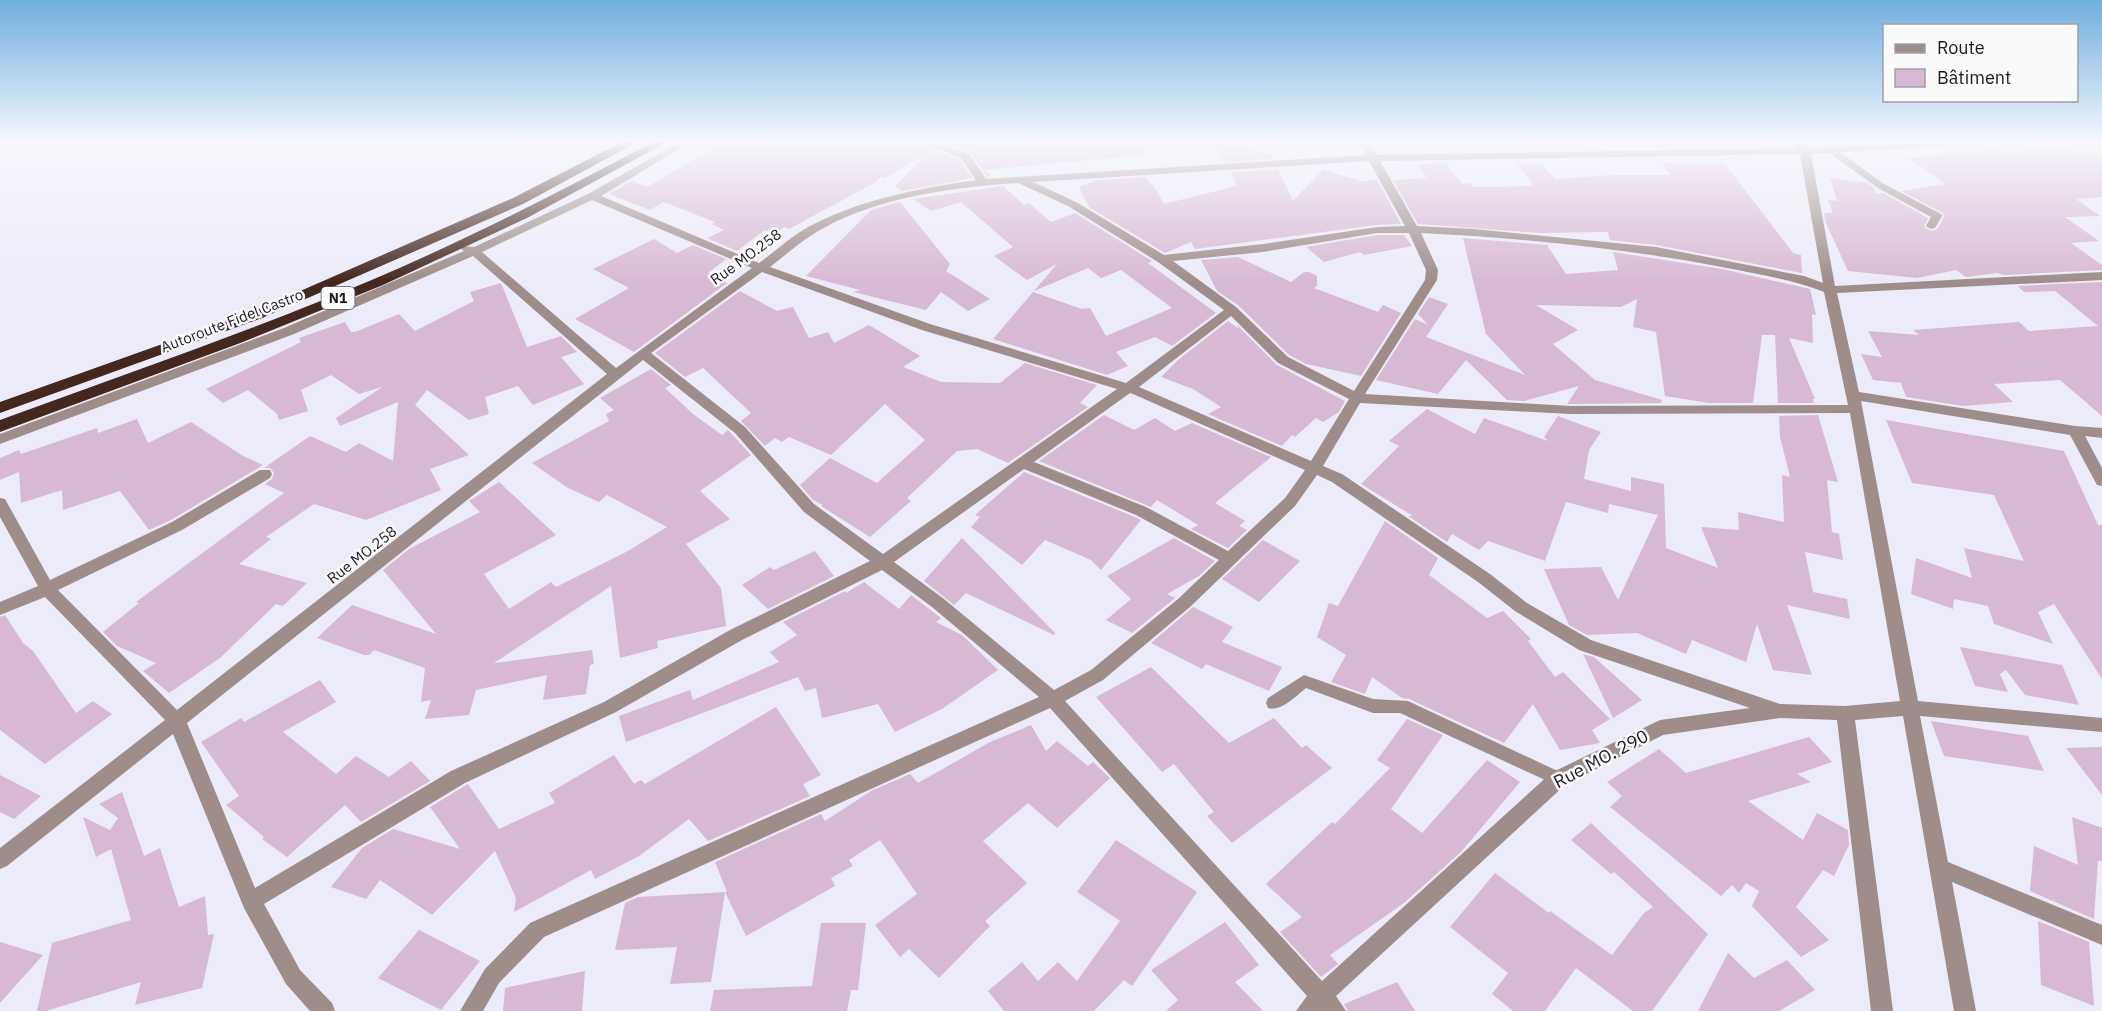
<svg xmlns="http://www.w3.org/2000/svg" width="2102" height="1011" viewBox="0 0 2102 1011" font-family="'IBM Plex Sans',sans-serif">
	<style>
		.building { fill: #d8b9d3 }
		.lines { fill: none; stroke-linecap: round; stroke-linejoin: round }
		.lane { fill: #9e8d88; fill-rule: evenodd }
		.street { fill: #9e8d88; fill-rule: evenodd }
		.highway { fill: #44271d; fill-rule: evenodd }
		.labels { text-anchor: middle; stroke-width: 5; stroke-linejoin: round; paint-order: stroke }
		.shield { fill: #fafafa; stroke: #5e5d66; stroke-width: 1.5 }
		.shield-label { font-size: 14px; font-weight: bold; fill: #1b1a26 }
		.street-label { font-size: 15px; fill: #1b1a26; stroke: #fafafa }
		.near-street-label { font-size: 18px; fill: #1b1a26; stroke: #fafafa }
	</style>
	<rect width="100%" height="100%" fill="#ecebf9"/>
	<g class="building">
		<polygon points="736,141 920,141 922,145 960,160 972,178 902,191 895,186 926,155 884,178 881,176 876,182 789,229 785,227 774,234 765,230 737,251 707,238 724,230 712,224 715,222 664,202 650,210 609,194 632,181 647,187 715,147 722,149"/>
		<polygon points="940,141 1145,141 1146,155 984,170 992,176 987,177 970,152"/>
		<polygon points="1212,141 1225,141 1271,154 1273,159 1226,162"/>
		<polygon points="2068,149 2073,152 2090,151 2102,159 2102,197 2076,199 2100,216 2065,217 2099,241 2071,243 2102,265 2102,270 2005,275 1997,273 1966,277 1956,270 1917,278 1848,271 1826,223 1824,213 1833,213 1828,200 1837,201 1830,178 1867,183 1873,187 1876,194 1883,193 1928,218 1924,227 1932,231 1937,229 1944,217 1943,213 1901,191 1945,184 1908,158 1998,150 2001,152"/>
		<polygon points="1445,162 1462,184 1470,183 1473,187 1534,186 1517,164 1541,163 1555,179 1613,175 1670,175 1662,163 1725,164 1793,253 1801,255 1802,273 1656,245 1610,240 1608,232 1540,233 1418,224 1393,180 1427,178 1417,165"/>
		<polygon points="1278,169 1293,201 1323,170 1362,181 1377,180 1401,224 1377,225 1195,249 1191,242 1165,253 1089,207 1079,187 1098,180 1146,177 1151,185 1153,185 1164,204 1237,186 1231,172"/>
		<polygon points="1003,186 1024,205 1029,203 1051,222 1075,213 1152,261 1148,263 1216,313 1172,346 1155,337 1116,352 1128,366 1107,375 993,339 1033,292 1082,309 1090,308 1106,336 1172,308 1121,270 1101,278 1088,268 1034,291 1057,264 1027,280 994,256 1013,247 961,202 931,211 913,199"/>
		<polygon points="900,202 950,264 946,271 990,299 968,311 941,292 926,310 853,292 860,290 806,276 871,210"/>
		<polygon points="1377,235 1404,235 1412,246 1364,255 1360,252 1324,262 1306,247"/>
		<polygon points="1463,238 1547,245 1566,274 1618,270 1613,252 1722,269 1810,289 1816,315 1812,314 1813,343 1789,338 1815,399 1813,399 1814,403 1778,403 1775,335 1762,335 1753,403 1709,403 1665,396 1656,332 1633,327 1637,299 1621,307 1536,305 1578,330 1553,344 1595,380 1662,400 1661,403 1567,404 1579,386 1524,401 1507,400 1466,360 1438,394 1376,380 1415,319 1428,325 1418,314 1429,297 1448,304 1426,337 1525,375 1486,334"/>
		<polygon points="654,239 677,253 693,245 726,259 708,273 727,283 634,352 575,319 629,288 593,269"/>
		<polygon points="1238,257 1291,282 1304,272 1309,272 1317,276 1317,286 1314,288 1378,312 1383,305 1401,313 1361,376 1306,364 1289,355 1238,305 1217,291 1201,260"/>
		<polygon points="2102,282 2102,416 2060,380 1994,384 2013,402 1963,406 1906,397 1901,383 1873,380 1861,354 1882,357 1868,331 1919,335 1913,330 2019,322 2029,331 2098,326 2055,291 2024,292 2018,286"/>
		<polygon points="501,283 527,347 561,336 577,352 561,357 584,384 533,405 518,386 485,397 489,414 469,420 427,390 415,405 469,455 430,469 441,490 366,520 314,504 266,537 271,539 239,564 307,583 283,606 276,604 220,658 169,693 143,671 156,663 117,646 103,632 139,603 136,602 284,493 265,484 272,479 274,473 270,468 264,468 310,436 346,452 359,443 393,461 398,402 340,426 336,418 382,387 359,394 331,375 301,390 308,411 279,420 277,414 248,390 223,403 206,389 301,342 299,338 345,322 351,332 355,332 399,314 415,331 474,301 470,292"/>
		<polygon points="740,291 777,311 793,307 809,338 828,332 834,343 869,325 920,356 903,367 941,382 1000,383 1025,363 1097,385 1080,403 1088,407 1008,463 977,449 957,451 907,498 911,501 870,537 821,506 823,505 813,500 800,485 830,458 877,483 925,440 885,404 831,455 789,437 782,442 775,438 765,446 741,421 751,413 703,368 685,377 655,353"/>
		<polygon points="1228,321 1239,329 1236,324 1277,365 1345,401 1339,412 1323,422 1316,418 1295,437 1292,435 1282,446 1208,414 1221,407 1193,389 1161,377 1178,360"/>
		<polygon points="651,369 671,385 665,388 693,414 722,435 728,430 751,455 700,491 730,519 686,544 721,588 726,626 657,641 658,648 620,658 611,586 494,663 592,650 594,664 590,665 586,694 543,700 547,675 476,690 469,715 425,719 431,700 421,702 425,668 374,650 369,655 364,655 317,638 352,605 436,634 383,570 409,549 480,512 469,501 499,482 556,535 484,574 509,609 551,582 556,587 628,551 667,527 607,495 599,502 568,488 532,463 609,421 606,414 614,410 600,398"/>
		<polygon points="1427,409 1475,434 1484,418 1548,441 1544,437 1558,416 1601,432 1589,450 1584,479 1631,491 1631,477 1664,484 1666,548 1718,568 1701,527 1739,530 1738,512 1784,522 1782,475 1790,477 1780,437 1779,416 1818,415 1838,482 1827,480 1832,532 1839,534 1843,560 1805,552 1813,592 1847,599 1850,619 1787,605 1812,675 1773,670 1757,624 1746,662 1692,640 1686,654 1637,633 1587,635 1569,625 1544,569 1601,567 1618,600 1658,515 1609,504 1608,513 1566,502 1545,561 1488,541 1479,550 1452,534 1447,542 1408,516 1413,516 1361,484 1399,446 1389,441"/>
		<polygon points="1104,415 1134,430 1155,418 1175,431 1192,423 1271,457 1215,503 1245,521 1239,526 1247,530 1228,548 1191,529 1198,525 1157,500 1151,507 1039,461"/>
		<polygon points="137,419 148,443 191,422 243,456 263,465 171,520 149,530 120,491 63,510 62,490 21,503 19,472 0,480 0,458 19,450 21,454 97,428 98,433"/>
		<polygon points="1886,420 2064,451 2098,525 2102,525 2102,679 2054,604 2038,612 2053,644 1994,624 1988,606 1954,599 1953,609 1911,594 1916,558 1972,578 1964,548 2024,561 1994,495 1912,483"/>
		<polygon points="1024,472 1135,517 1141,520 1101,570 1091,560 1045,540 1022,565 971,527 980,517 975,515"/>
		<polygon points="1385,521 1438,558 1429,575 1487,618 1503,611 1531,639 1528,641 1555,677 1563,672 1610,719 1592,730 1600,743 1560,750 1533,704 1504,743 1409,699 1402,698 1372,677 1365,694 1331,682 1346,655 1317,637 1329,603 1338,606"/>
		<polygon points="962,538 1055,633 1054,635 966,593 954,605 924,581"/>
		<polygon points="1174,538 1215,561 1199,576 1167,594 1175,598 1132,633 1106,620 1131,599 1107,576"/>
		<polygon points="1263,540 1300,561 1259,602 1222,579"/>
		<polygon points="815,551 834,576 768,609 742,585 770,567 774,570"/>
		<polygon points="864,582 899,609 911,595 941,618 936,622 962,635 998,670 942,709 895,732 878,704 822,718 816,688 805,691 798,677 626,742 619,716 690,690 693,700 779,662 770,652 797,635 783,622 845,591 846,593"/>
		<polygon points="1193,607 1233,627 1222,642 1282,667 1269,691 1206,664 1202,669 1151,643"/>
		<polygon points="5,615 23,643 33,651 76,713 93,701 112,714 45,764 0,730 0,617"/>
		<polygon points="1960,647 2062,665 2079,705 2025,695 2006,670 2000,674 2008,692 1975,686"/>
		<polygon points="1583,654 1594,657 1642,700 1613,718"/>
		<polygon points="1151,667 1229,743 1274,718 1302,748 1306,745 1332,768 1232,843 1207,816 1214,812 1174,764 1162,772 1096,697"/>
		<polygon points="320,680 336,702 283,732 336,774 356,756 389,777 411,761 430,781 361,822 345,805 287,857 262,839 264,837 226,805 239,796 201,742 241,718 244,722"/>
		<polygon points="776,707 821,775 803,784 810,796 708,841 689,819 639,856 595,879 591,870 514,912 516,898 495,851 432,915 380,880 366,899 331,887 362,848 393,829 460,849 430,807 468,784 499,829 555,803 549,793 614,755 634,784 641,780 645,784"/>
		<polygon points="1407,719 1443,735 1391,809 1422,833 1487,760 1520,782 1461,852 1404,903 1330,955 1338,964 1321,977 1280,932 1302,917 1266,884 1332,822 1335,824 1390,768 1377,760"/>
		<polygon points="1931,721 2028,736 2044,771 1944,756"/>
		<polygon points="1031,725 1046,751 1057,741 1088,766 1093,762 1110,778 1057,828 1028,803 983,841 1027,883 985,921 990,926 939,978 909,949 900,957 875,925 917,894 880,840 849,860 853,866 831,878 835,886 746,936 725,892 711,982 670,984 677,947 615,950 625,903 638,897 727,892 715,862 821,814 825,821 871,791 910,774 918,783 990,742"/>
		<polygon points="1809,737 1832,762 1797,774 1811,782 1748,801 1803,840 1817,813 1848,830 1849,845 1834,876 1823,870 1796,907 1829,940 1801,957 1752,906 1759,891 1746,883 1739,893 1732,885 1721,896 1610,807 1622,796 1607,782 1659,749 1686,773"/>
		<polygon points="2102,747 2102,795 2066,748"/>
		<polygon points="0,775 41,796 14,819 0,812"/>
		<polygon points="122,792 144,856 160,848 179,907 205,896 208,935 214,934 202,988 135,1005 141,982 46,1011 37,1011 52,943 131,920 111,849 96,857 83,817 110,830 118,818 99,804"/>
		<polygon points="2072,817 2102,828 2102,862 2098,860 2094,919 2030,891 2034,846 2078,865"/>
		<polygon points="1591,823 1708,934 1652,1011 1633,1011 1576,968 1545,1011 1513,1011 1492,994 1508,973 1450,927 1495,873 1549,913 1550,911 1612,955 1644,913 1653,907 1614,872 1611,874 1571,840"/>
		<polygon points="1116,840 1197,892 1132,986 1124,980 1094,1011 1004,1011 988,991 1022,962 1038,981 1058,962 1077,981 1120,921 1077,892"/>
		<polygon points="2038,921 2089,942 2094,1006 2041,985"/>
		<polygon points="1225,922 1259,965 1235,982 1263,1011 1166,1011 1178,1000 1151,970"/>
		<polygon points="821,923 866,923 858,990 851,990 847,1011 710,1011 714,990 812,986"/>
		<polygon points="419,930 480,961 441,1010 378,978"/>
		<polygon points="0,942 43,955 0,1003"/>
		<polygon points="1728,953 1754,978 1787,960 1815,990 1779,1011 1698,1011"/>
		<polygon points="585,971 582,1011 503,1011 505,988"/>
		<polygon points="1397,982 1415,1011 1348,1011 1344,1004"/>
	</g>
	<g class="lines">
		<g class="lane">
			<polygon points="1828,148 1834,148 1884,184 1941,214 1942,216 1935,228 1931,229 1926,226 1931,217 1878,188 1828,152"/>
			<path d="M 1304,675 L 1373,699 L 1408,701 L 1564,774 L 1566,779 L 1564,784 L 1558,786 L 1400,713 L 1373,713 L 1306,688 C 1296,696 1281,712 1268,708 L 1266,703 L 1268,698 Z"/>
		</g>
		<path class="street" d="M 681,141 L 693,141 L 601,196 L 759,263 C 777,250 796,232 816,223 C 867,198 921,188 976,180 L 961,158 L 923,143 L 922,141 L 935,141 L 969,154 L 986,179 L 1366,155 L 1358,141 L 1368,141 L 1376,155 L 1797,148 L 1791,141 L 1801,141 L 1808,148 L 1934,141 L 1986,141 L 1981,144 L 1811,154 L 1835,286 L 2102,272 L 2102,280 L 1837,293 L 1859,392 L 2075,426 L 2102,428 L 2102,438 L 2085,436 L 2102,468 L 2102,486 L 2097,485 L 2070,435 L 1861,401 L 1918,701 L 2102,718 L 2102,732 L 1920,716 L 1948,862 L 2102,925 L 2102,945 L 1952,882 L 1976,1011 L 1954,1011 L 1903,716 L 1855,720 L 1893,1011 L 1871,1011 L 1837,720 L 1780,718 L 1663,735 L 1565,785 L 1336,996 L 1346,1011 L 1296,1011 L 1307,996 L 1050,708 L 544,937 L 499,983 L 483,1011 L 460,1011 L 485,969 L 530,923 L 1039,697 L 932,607 L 882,570 L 742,640 L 616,712 L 465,783 L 264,904 L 300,970 L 332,1003 L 335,1011 L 310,1011 L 286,984 L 244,908 L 173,734 L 7,866 L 0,869 L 0,848 L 165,720 L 45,597 L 0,615 L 0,602 L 38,586 L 0,517 L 0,498 L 5,499 L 50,580 L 172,522 L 260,470 L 270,470 L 272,474 L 270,478 L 182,530 L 58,590 L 177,710 L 607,374 L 473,256 L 294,334 L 0,444 L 0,434 L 284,328 L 464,251 L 460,248 L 462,246 L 474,247 L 588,194 ZM 1800,154 L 1823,283 L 1804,276 L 1656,247 L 1474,229 L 1417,226 L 1380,161 ZM 1369,161 L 1405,226 L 1377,227 L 1263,244 L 1164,255 L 1076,202 L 1033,182 ZM 1018,183 L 1068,206 L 1158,262 L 1224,310 L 1126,383 L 930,324 L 770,267 C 787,254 803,239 822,229 C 877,197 955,187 1018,183 ZM 592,200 L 752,268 L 616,368 L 482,252 ZM 1377,233 L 1409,233 L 1426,270 L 1425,280 L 1354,391 L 1288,357 L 1236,307 L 1173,261 L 1263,252 ZM 1421,233 C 1521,238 1623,248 1722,267 C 1756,274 1791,279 1824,292 L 1848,405 L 1571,406 L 1365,394 L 1437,280 L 1438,270 ZM 762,272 L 922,330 L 1117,389 L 883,554 L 814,504 L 745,427 L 651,353 ZM 1231,316 L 1278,363 L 1349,399 L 1311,461 L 1139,387 ZM 643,360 L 735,433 L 804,512 L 870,561 L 730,630 L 604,702 L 451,771 L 255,888 L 187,723 ZM 1130,393 L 1133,394 L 1305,470 L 1285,498 L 1228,551 L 1146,507 L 1034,462 ZM 1360,403 L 1571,414 L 1850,413 L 1900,701 L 1845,706 L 1780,704 L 1591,640 L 1527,603 L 1490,574 L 1342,474 L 1323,466 ZM 1024,469 L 1136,515 L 1219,560 L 1178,599 L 1091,670 L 1054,690 L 944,599 L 894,562 ZM 1317,475 L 1332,482 L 1478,582 L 1515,611 L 1579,650 L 1750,708 L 1660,720 L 1551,773 L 1322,981 L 1065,701 L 1103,680 L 1190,607 L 1295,506 Z"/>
		<g class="highway">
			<polygon points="624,141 639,141 523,204 262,318 0,413 0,402 252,312 513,198"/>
			<path d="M 655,141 L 669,141 L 527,218 L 383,285 L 243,342 L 0,432 L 0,420 C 125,374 251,331 374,279 C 470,238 563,190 655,141 Z"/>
		</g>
	</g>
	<linearGradient id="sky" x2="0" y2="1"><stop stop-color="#6eaede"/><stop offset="0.5" stop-color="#f6f6fc"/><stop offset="1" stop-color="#f6f6fc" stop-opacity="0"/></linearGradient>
	<rect width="2102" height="282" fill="url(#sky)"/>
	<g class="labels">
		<rect class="shield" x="321.5" y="287" width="33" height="22" rx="4.5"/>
		<g class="shield-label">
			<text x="338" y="303">N1</text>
		</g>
		<g class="street-label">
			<text transform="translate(746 257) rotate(-36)" y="5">Rue MO.258</text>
			<text transform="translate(232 321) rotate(-21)" y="5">Autoroute Fidel Castro</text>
			<text transform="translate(362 555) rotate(-38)" y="5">Rue MO.258</text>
		</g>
		<g class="near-street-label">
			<text transform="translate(1601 759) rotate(-28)" y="6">Rue MO. 290</text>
		</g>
	</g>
	<rect x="1883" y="24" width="195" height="78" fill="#fafafa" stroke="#a1a0a5" stroke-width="1.5"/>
	<rect x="1895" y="44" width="30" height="9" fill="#9e8d88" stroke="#a1a0a5" stroke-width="1.5"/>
	<text x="1937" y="54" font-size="18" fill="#1b1a26">Route</text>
	<rect x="1895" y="69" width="30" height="18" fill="#d8b9d3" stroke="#a1a0a5" stroke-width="1.5"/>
	<text x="1937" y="84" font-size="18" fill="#1b1a26">Bâtiment</text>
</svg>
